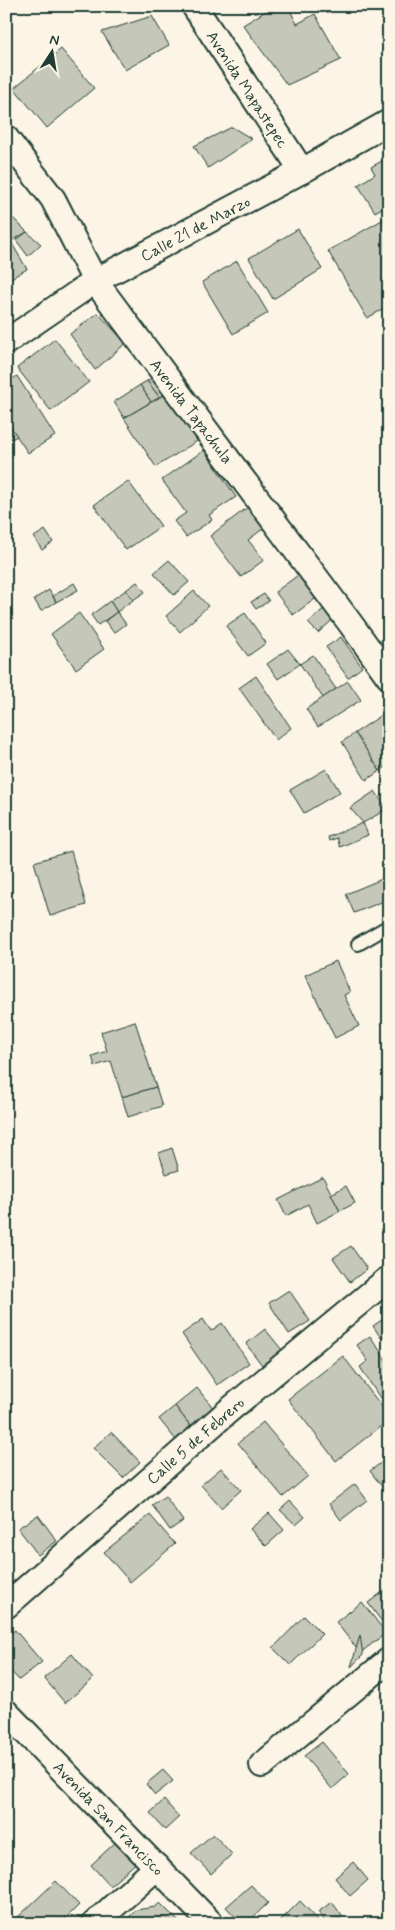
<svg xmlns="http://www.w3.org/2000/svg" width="395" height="1930" viewBox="0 0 395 1930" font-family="Mynerve,sans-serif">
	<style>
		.building { fill: #c5c7b9; stroke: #1f3d34 }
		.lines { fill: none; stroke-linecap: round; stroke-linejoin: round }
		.service-casing { stroke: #1f3d34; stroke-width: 16 }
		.minor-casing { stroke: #1f3d34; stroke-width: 28 }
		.service { stroke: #fcf5e5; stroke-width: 12 }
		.minor { stroke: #fcf5e5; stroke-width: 24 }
		.labels { text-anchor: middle; stroke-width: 4; stroke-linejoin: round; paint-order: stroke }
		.street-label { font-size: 16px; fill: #1f3d34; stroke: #fcf5e5 }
	</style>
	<rect width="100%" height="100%" fill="#fcf5e5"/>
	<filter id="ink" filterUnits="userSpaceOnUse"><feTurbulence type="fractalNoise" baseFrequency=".02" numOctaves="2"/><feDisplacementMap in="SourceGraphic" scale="10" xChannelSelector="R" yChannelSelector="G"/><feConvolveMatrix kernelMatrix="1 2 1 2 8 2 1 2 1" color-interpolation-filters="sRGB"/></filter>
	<g filter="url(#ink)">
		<g class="building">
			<polygon points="274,6 288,6 297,24 315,14 341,60 287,85 243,25"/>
			<polygon points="152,16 169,45 125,70 102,32"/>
			<polygon points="61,49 94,88 47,128 14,88"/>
			<polygon points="232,127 252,139 208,168 194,146"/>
			<polygon points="389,157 389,204 375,212 358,185 375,174 371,167"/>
			<polygon points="389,216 389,306 367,318 328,251"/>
			<polygon points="13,218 27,232 6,244 6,221"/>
			<polygon points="298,229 322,269 273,299 249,258"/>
			<polygon points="27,232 41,244 28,256 16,240"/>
			<polygon points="11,242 27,269 6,281 6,244"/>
			<polygon points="237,261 268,313 233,334 202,282"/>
			<polygon points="98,313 126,343 95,370 70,334"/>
			<polygon points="55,339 89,382 51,411 17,368"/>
			<polygon points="157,375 172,390 160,398 147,381"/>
			<polygon points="17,376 55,436 28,453 6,420 6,383"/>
			<polygon points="147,381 160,398 151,402 140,385"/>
			<polygon points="140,385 151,402 124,418 114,402"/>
			<polygon points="172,390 205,436 156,467 124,418"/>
			<polygon points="6,420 17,436 6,442"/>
			<polygon points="204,450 236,497 209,515 212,520 186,537 174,521 186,513 162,480"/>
			<polygon points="128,481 161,526 126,550 94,505"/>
			<polygon points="248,507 264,528 248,540 264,560 241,577 210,536"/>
			<polygon points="45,530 53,542 42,550 34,537"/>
			<polygon points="169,560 189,582 174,595 154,573"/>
			<polygon points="305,570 322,594 293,615 275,592"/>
			<polygon points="137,582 145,592 133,600 126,590"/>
			<polygon points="74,583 78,590 56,602 53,596"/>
			<polygon points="49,590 56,602 41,611 34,599"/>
			<polygon points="126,590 133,600 117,612 110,601"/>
			<polygon points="194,591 208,606 180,632 166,616"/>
			<polygon points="264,594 269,601 256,609 251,602"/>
			<polygon points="110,601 117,612 98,625 91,615"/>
			<polygon points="330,603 339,614 318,633 308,623"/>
			<polygon points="117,612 126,624 114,633 105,621"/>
			<polygon points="79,613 104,649 76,669 51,634"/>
			<polygon points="245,613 266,643 248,656 226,626"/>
			<polygon points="341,637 362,667 348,678 326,647"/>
			<polygon points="288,649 300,664 278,679 267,664"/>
			<polygon points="313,655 336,689 323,698 300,664"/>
			<polygon points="256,676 291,728 276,740 239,688"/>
			<polygon points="348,681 361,700 318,727 306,709"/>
			<polygon points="389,710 389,765 380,771 355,733"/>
			<polygon points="355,733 380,771 366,780 342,742"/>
			<polygon points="326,769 340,792 304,813 290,790"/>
			<polygon points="375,791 387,809 363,823 350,808"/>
			<polygon points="363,823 368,835 340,847 337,838 329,841 328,837"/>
			<polygon points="71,851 86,905 50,916 34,862"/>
			<polygon points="389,876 389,899 354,913 346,894"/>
			<polygon points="336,961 350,992 344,995 359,1026 335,1038 305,975"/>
			<polygon points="135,1021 156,1087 122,1097 111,1061 95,1066 92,1056 107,1051 101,1032"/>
			<polygon points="156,1087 162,1106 128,1117 122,1097"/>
			<polygon points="172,1148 179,1170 166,1174 159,1153"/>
			<polygon points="323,1177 340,1211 317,1223 308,1204 286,1216 278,1200"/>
			<polygon points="346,1186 355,1203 340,1211 331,1194"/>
			<polygon points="351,1246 367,1269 350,1282 333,1258"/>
			<polygon points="289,1290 310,1321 289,1334 269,1303"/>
			<polygon points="389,1315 389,1333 381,1338 373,1326"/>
			<polygon points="203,1319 211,1331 222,1323 249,1363 217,1385 182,1334"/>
			<polygon points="265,1329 282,1350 262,1365 246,1344"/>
			<polygon points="370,1336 389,1364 389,1392 380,1398 360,1367 368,1361 357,1345"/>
			<polygon points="343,1356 389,1416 389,1420 336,1461 288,1399"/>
			<polygon points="197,1388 215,1410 192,1428 175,1406"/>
			<polygon points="175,1406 192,1428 176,1440 159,1419"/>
			<polygon points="263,1422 308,1476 283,1497 238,1443"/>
			<polygon points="111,1432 140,1462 123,1478 93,1448"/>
			<polygon points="389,1457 389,1496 370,1471"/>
			<polygon points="221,1468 241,1490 221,1508 201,1485"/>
			<polygon points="355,1484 367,1500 341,1520 329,1504"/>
			<polygon points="165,1496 183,1521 170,1530 152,1505"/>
			<polygon points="290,1501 305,1517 296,1525 280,1510"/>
			<polygon points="269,1513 284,1530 266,1546 250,1529"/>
			<polygon points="38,1515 57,1541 38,1555 18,1528"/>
			<polygon points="150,1515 175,1544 130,1582 104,1552"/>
			<polygon points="389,1587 389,1631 368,1603"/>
			<polygon points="362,1602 386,1633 360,1653 336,1622"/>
			<polygon points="304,1616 322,1634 290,1665 273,1648"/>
			<polygon points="15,1630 42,1662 19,1680 6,1666 6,1637"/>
			<polygon points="360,1635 363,1655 351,1667"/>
			<polygon points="72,1654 93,1679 65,1703 44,1678"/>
			<polygon points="322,1742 349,1774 332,1789 304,1756"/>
			<polygon points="163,1770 173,1781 155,1795 146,1784"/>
			<polygon points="164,1800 179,1817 165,1830 150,1813"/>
			<polygon points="213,1834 232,1854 211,1874 191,1853"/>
			<polygon points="119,1839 139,1860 110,1886 91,1865"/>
			<polygon points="353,1862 368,1880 350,1896 335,1878"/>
			<polygon points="56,1881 79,1905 60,1924 47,1924 42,1918 36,1924 23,1924 17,1918"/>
			<polygon points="251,1885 268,1903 246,1924 242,1924 226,1907"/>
			<polygon points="300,1901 322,1924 276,1924 284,1917"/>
			<polygon points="332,1902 342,1916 332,1924 327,1924 318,1912"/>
			<polygon points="160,1903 181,1924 122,1924 136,1910 155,1907"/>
		</g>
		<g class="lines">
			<g class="service-casing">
				<polyline id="service" points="358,944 389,926"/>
			</g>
			<g class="minor-casing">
				<g id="minor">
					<polyline points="194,6 302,171"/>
					<polyline points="6,138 53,199 95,281 350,623 389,677"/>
					<polyline points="6,342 95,281 302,171 389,122"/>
					<polyline points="6,1606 227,1412 389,1278"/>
					<polyline points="6,1712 212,1924"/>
					<polyline points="262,1765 389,1660"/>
					<polyline points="94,1924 157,1867"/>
				</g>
			</g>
			<use href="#service" class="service"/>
			<use href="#minor" class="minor"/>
		</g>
	</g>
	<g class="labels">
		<g class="street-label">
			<text transform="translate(248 89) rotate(57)" y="6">Avenida Mapastepec</text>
			<text transform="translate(195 228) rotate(-28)" y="6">Calle 21 de Marzo</text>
			<text transform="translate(192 411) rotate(53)" y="6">Avenida Tapachula</text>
			<text transform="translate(195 1440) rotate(-41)" y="6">Calle 5 de Febrero</text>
			<text transform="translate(109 1818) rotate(46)" y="6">Avenida San Francisco</text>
		</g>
	</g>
	<rect width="395" height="1930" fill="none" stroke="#fcf5e5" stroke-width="25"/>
	<rect x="12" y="12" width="370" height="1905" fill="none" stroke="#1f3d34" stroke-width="2" filter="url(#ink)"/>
	<g transform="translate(52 52) rotate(12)" stroke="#fcf5e5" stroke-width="4" paint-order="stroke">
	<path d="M0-4L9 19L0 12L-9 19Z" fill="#1f3d34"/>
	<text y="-8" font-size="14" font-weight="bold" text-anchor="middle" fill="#1f3d34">N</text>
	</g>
</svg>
